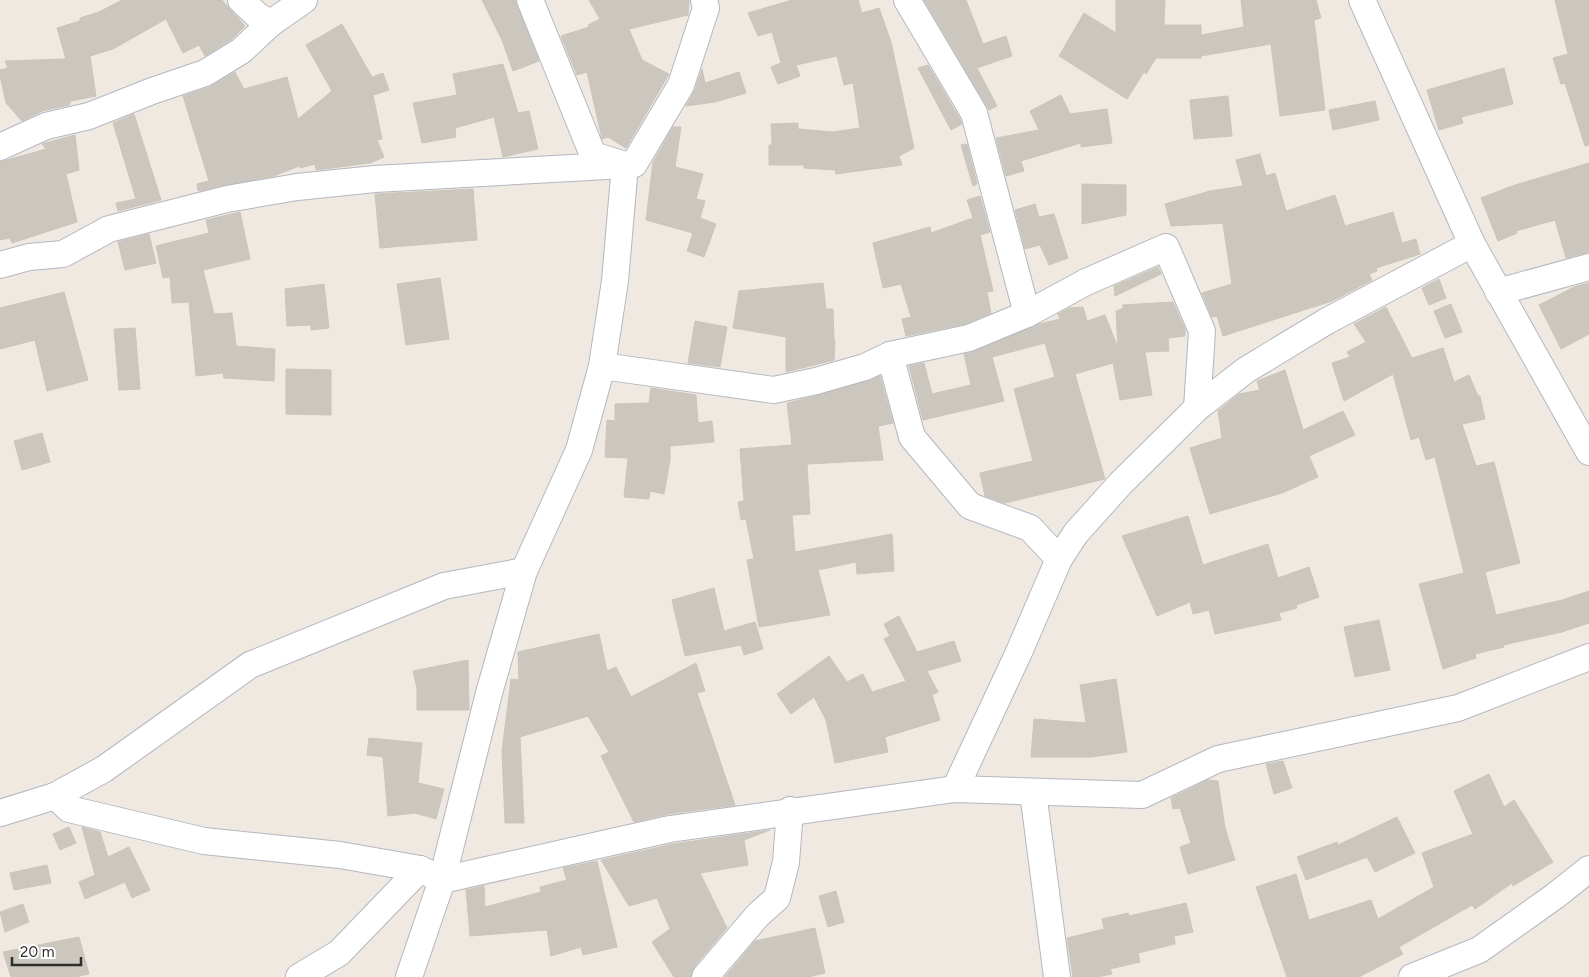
<svg xmlns="http://www.w3.org/2000/svg" width="1589" height="977" viewBox="0 0 1589 977" font-family="Figtree,sans-serif">
	<style>
		.building { fill: #cbc7bf; stroke: #cbc5ba }
		.lines { fill: none; stroke-linecap: round; stroke-linejoin: round }
		.street-casing { stroke: #b4b7c1; stroke-width: 28 }
		.street { stroke: #fff; stroke-width: 26 }
	</style>
	<rect width="100%" height="100%" fill="#efe9e1"/>
	<g class="building">
		<polygon points="122,0 222,0 245,26 232,39 205,56 199,45 183,53 166,19 113,49 90,56 96,96 71,101 69,105 42,111 22,121 6,103 0,75 0,70 8,68 5,61 66,59 57,28 80,21 80,18 99,12"/>
		<polygon points="482,0 515,0 539,61 513,71 502,40"/>
		<polygon points="589,0 689,0 688,15 629,29 642,60 669,74 626,148 608,137 602,139 587,72 577,75 561,36 589,27 588,25 600,19"/>
		<polygon points="792,0 858,0 862,13 879,8 891,42 914,148 899,156 902,165 836,174 835,170 804,168 804,165 769,165 769,145 772,145 771,124 798,123 798,129 833,132 860,128 853,83 844,85 837,56 796,65 800,76 778,84 771,67 781,63 772,32 758,36 748,13"/>
		<polygon points="924,0 966,0 983,44 1006,36 1012,56 977,68 997,106 989,110"/>
		<polygon points="1116,0 1165,0 1164,25 1201,25 1201,35 1244,27 1241,0 1316,0 1321,18 1314,20 1325,110 1280,116 1271,44 1201,56 1201,58 1156,58 1146,74 1144,72 1127,99 1059,56 1084,13 1116,33"/>
		<polygon points="1555,0 1589,0 1589,145 1585,146 1565,83 1561,84 1553,58 1568,54"/>
		<polygon points="342,24 372,77 383,73 389,90 373,95 382,139 377,140 384,157 370,163 332,168 316,170 315,164 300,168 299,166 274,176 198,191 197,184 209,181 183,96 210,87 235,72 244,89 287,77 298,119 332,91 306,45"/>
		<polygon points="503,64 518,113 529,111 538,149 503,157 494,117 455,128 456,137 422,143 413,103 457,95 453,74"/>
		<polygon points="928,65 960,119 962,124 951,130 918,68"/>
		<polygon points="1504,68 1513,104 1461,117 1463,123 1439,130 1427,90"/>
		<polygon points="702,69 705,83 739,72 746,93 715,102 686,106 695,90"/>
		<polygon points="1061,95 1070,114 1107,109 1112,143 1081,147 1081,143 1021,161 1024,171 1006,176 996,138 1039,130 1030,111"/>
		<polygon points="1228,96 1232,136 1194,139 1190,100"/>
		<polygon points="1375,101 1379,120 1333,130 1329,110"/>
		<polygon points="134,114 161,200 118,211 116,203 136,199 113,123"/>
		<polygon points="673,127 681,127 675,167 703,174 696,199 705,201 700,218 716,224 704,257 687,251 693,233 646,220 653,162"/>
		<polygon points="75,135 79,170 66,174 77,222 12,243 10,238 0,240 0,162 46,149 42,144"/>
		<polygon points="967,144 977,184 973,186 961,145"/>
		<polygon points="1260,154 1266,176 1275,173 1286,211 1335,195 1345,226 1393,212 1402,243 1416,239 1420,254 1376,268 1377,271 1369,274 1372,280 1332,301 1223,336 1217,316 1212,317 1202,293 1232,284 1223,224 1227,223 1171,226 1165,204 1210,191 1243,186 1236,160"/>
		<polygon points="1589,163 1589,252 1566,258 1555,220 1516,231 1517,233 1498,241 1481,198 1512,186"/>
		<polygon points="1082,184 1126,185 1126,215 1082,224"/>
		<polygon points="473,189 477,240 380,248 375,194"/>
		<polygon points="980,196 990,232 980,235 993,291 987,292 991,313 965,324 906,336 902,319 911,317 901,284 883,288 873,243 930,227 931,233 973,218 967,200"/>
		<polygon points="1035,204 1039,217 1054,214 1068,258 1049,265 1040,245 1025,249 1015,210"/>
		<polygon points="240,212 250,259 203,270 214,314 232,313 236,346 275,349 274,381 224,378 223,373 196,376 189,302 172,303 170,277 163,278 156,246 209,233 206,220"/>
		<polygon points="149,234 156,263 125,270 118,242"/>
		<polygon points="1158,267 1161,274 1115,296 1114,286"/>
		<polygon points="440,278 449,339 406,345 397,284"/>
		<polygon points="1439,279 1446,298 1429,305 1422,288"/>
		<polygon points="823,283 826,309 833,309 834,340 835,340 834,360 786,372 786,337 733,328 739,291"/>
		<polygon points="1589,283 1589,334 1561,349 1539,305 1574,287"/>
		<polygon points="324,284 329,328 311,330 311,325 287,326 285,289"/>
		<polygon points="64,292 88,380 47,391 35,340 0,349 0,308"/>
		<polygon points="1173,302 1185,329 1185,336 1168,338 1169,351 1145,352 1152,395 1120,400 1113,363 1075,374 1105,479 1005,503 985,496 980,473 1033,461 1014,389 1055,377 1045,343 992,357 1004,401 923,420 909,366 924,363 932,394 971,385 964,354 1039,324 1060,319 1058,314 1069,308 1083,307 1087,321 1105,315 1118,348 1116,311 1124,308 1122,305"/>
		<polygon points="1451,304 1462,332 1445,338 1434,311"/>
		<polygon points="1386,307 1412,358 1443,348 1454,382 1469,375 1478,396 1480,396 1485,419 1462,424 1476,466 1494,462 1520,563 1485,572 1496,615 1562,600 1589,591 1589,623 1562,632 1503,645 1504,647 1475,654 1476,658 1443,669 1419,584 1464,573 1435,457 1426,460 1419,437 1411,440 1393,374 1344,401 1332,363 1350,357 1347,352 1366,342 1354,324"/>
		<polygon points="695,321 727,327 720,367 688,363"/>
		<polygon points="135,328 140,389 119,390 114,329"/>
		<polygon points="286,369 331,370 331,415 286,414"/>
		<polygon points="1285,370 1303,430 1343,411 1355,435 1309,456 1318,477 1282,493 1210,514 1190,448 1222,438 1218,411 1239,394 1260,390 1257,381"/>
		<polygon points="880,376 893,423 878,426 883,460 807,464 810,514 792,515 795,552 892,534 894,571 857,574 856,562 818,570 830,615 759,627 747,560 754,559 746,519 741,520 738,502 744,501 740,449 792,445 787,403 820,395"/>
		<polygon points="651,388 696,395 698,423 712,421 714,442 670,446 670,460 664,494 650,491 649,499 624,497 628,458 605,457 607,420 615,421 615,404 649,403"/>
		<polygon points="42,433 50,462 22,470 14,441"/>
		<polygon points="1188,516 1203,565 1268,544 1278,578 1309,567 1319,597 1296,605 1297,608 1279,613 1281,620 1215,634 1209,610 1193,614 1190,602 1157,616 1122,536"/>
		<polygon points="714,588 724,631 755,622 763,649 744,655 741,645 685,656 672,600"/>
		<polygon points="899,616 917,652 954,641 961,661 927,671 938,692 932,695 940,720 885,737 888,752 835,763 826,720 814,697 791,714 777,694 829,656 847,682 863,674 872,692 906,681 884,639 890,636 884,624"/>
		<polygon points="1379,620 1390,670 1355,677 1344,627"/>
		<polygon points="599,634 607,671 616,667 631,697 696,663 705,691 697,693 735,805 668,814 634,822 601,756 609,752 588,716 520,737 524,823 505,823 502,751 511,679 519,680 518,652"/>
		<polygon points="468,660 469,710 417,710 417,688 413,671"/>
		<polygon points="1116,679 1127,752 1092,757 1031,757 1034,719 1086,723 1080,685"/>
		<polygon points="369,738 422,743 418,783 444,789 436,819 415,813 388,816 383,757 367,755"/>
		<polygon points="1283,761 1292,788 1274,794 1266,764"/>
		<polygon points="1489,774 1504,807 1514,800 1553,862 1513,886 1512,883 1475,909 1472,905 1399,947 1403,954 1359,977 1287,977 1256,887 1296,874 1309,920 1371,900 1378,919 1434,887 1422,853 1473,834 1454,791"/>
		<polygon points="1208,780 1218,781 1225,828 1235,860 1188,874 1180,847 1191,843 1180,808 1173,809 1171,798"/>
		<polygon points="1397,817 1415,853 1375,872 1367,857 1306,880 1297,857 1337,842 1338,845"/>
		<polygon points="69,827 76,843 60,850 53,834"/>
		<polygon points="82,827 100,832 108,857 129,847 150,890 132,898 125,882 85,899 79,882 95,875"/>
		<polygon points="770,830 744,840 748,865 700,873 727,928 694,967 690,977 674,977 652,942 670,929 657,898 629,906 601,860 673,844"/>
		<polygon points="597,861 617,947 583,955 581,947 551,956 547,930 470,936 466,890 484,886 485,907 541,892 540,887 567,880 563,868"/>
		<polygon points="47,865 51,883 14,890 10,873"/>
		<polygon points="836,891 844,922 828,927 819,896"/>
		<polygon points="1186,903 1193,932 1174,936 1175,944 1138,953 1140,962 1110,969 1112,974 1097,977 1073,977 1067,938 1104,929 1102,919 1128,913 1129,916"/>
		<polygon points="23,904 29,922 5,932 0,912"/>
		<polygon points="815,928 825,973 808,977 725,977 755,941"/>
		<polygon points="79,937 89,974 75,977 11,977 3,952"/>
	</g>
	<g class="lines">
		<g class="street-casing">
			<g id="street">
				<polyline points="241,0 258,16 271,23 304,0"/>
				<polyline points="907,0 974,113 1027,314"/>
				<polyline points="1362,0 1472,244 1589,452"/>
				<polyline points="0,147 46,126 89,116 152,91 205,73 241,51 271,23"/>
				<polyline points="0,265 29,257 63,254 109,229 227,199 297,187 375,179 625,165 593,155 530,0"/>
				<polyline points="1498,292 1589,267"/>
				<polyline points="890,355 969,338 1027,314 1086,282 1166,247 1202,331 1197,408"/>
				<polyline points="602,366 774,390 816,381 865,367 890,355 912,437 970,506 1030,528 1059,559"/>
				<polyline points="955,789 1019,652 1059,559 1076,533 1121,483 1197,408 1246,370 1327,321 1472,244"/>
				<polyline points="1033,792 1057,977"/>
				<polyline points="55,796 69,809 204,841 340,855 420,869"/>
				<polyline points="0,813 55,796 104,769 250,665 444,586 524,571"/>
				<polyline points="299,977 339,953 420,869 442,880 670,829 955,789 1142,795 1218,759 1458,708 1589,657"/>
				<polyline points="409,977 442,880 489,693 524,571 579,450 602,366 615,281 625,165 634,164 681,85 706,8 704,0"/>
				<polyline points="705,977 758,915 777,898 786,862 790,810"/>
				<polyline points="1412,977 1479,950 1555,896 1589,869"/>
			</g>
		</g>
		<use href="#street" class="street"/>
	</g>
	<path d="M12 957v8h69v-8" fill="none" stroke="#2e2e2e" stroke-width="2.5"/>
	<text x="20" y="957" font-size="15" fill="#2e2e2e" stroke="#ffffff" stroke-width="4" paint-order="stroke">20 m</text>
</svg>
